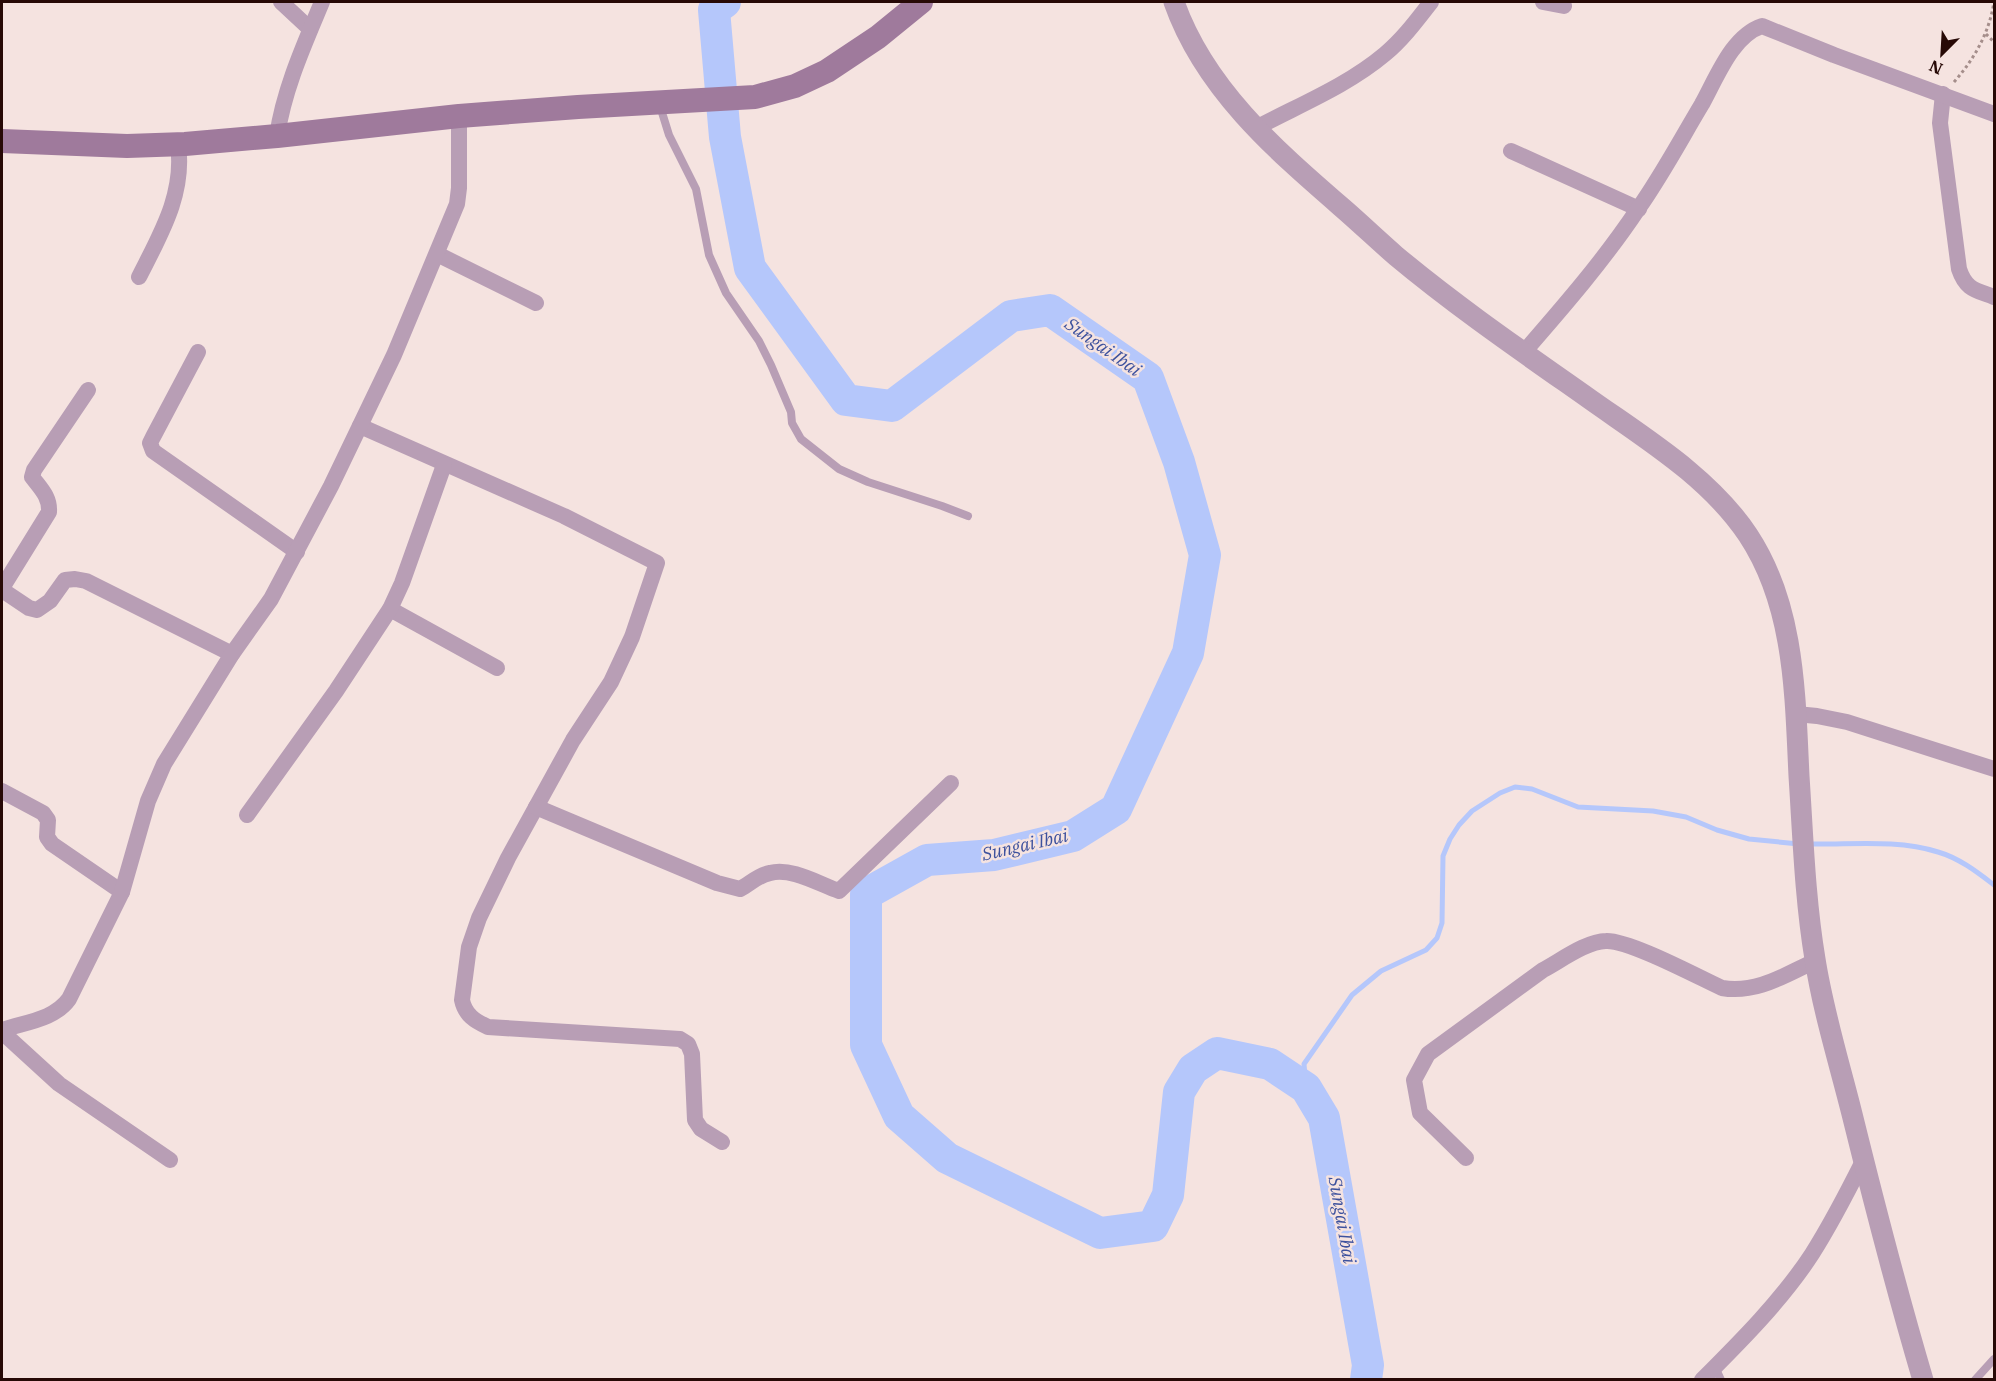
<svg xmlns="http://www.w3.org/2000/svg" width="1996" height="1381" viewBox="0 0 1996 1381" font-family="'IBM Plex Serif',serif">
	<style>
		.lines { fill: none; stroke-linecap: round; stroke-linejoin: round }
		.stream { stroke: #b5c7fb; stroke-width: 5 }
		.river { stroke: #b5c7fb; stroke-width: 32 }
		.path { stroke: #a58e8b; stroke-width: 3; stroke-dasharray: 3 3; stroke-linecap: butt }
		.service { stroke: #b89eb5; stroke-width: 8 }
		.minor { stroke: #b89eb5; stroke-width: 16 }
		.tertiary { stroke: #b89eb5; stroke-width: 21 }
		.secondary { stroke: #9f7a9c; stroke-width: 24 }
		.labels { text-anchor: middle; stroke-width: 5; stroke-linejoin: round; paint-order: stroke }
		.water-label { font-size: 18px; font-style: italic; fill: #3d519d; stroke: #f5e3e0 }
	</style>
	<rect width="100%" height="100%" fill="#f5e3e0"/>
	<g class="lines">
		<g class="stream">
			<polyline points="704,2 714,10"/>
			<path d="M 1808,844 C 1851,845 1896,839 1938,852 C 1959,858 1977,872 1994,885"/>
			<polyline points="1306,1088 1304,1064 1352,995 1381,971 1426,950 1437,938 1442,923 1443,856 1450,839 1459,825 1472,811 1500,793 1515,787 1532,789 1578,807 1653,811 1686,817 1717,830 1749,839 1799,844"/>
		</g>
		<polyline class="river" points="725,2 714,10 725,137 750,268 846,400 892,406 1011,316 1050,310 1148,378 1179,462 1205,555 1188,653 1116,809 1073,836 994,855 927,860 866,894 866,1045 899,1116 947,1158 1100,1233 1153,1226 1168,1195 1179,1092 1193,1069 1217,1053 1270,1064 1306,1088 1324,1118 1368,1365 1366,1380"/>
		<g class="path">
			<polyline points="1986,34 1994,42"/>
			<path d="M 1954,82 C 1975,58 1989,33 1994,2"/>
		</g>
		<g class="service">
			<polyline points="660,106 669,135 696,189 709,255 726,293 759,341 771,365 791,412 792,423 801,439 839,469 868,482 942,506 968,516"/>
			<polyline points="1715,1367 1721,1380"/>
			<polyline points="1975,1380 1994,1359"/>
		</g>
		<g class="minor">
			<polyline points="281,2 310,29"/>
			<polyline points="1543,2 1564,6"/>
			<path d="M 1943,94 L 1940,123 L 1959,269 C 1966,290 1976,290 1994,297"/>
			<path d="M 1256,128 C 1299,105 1347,86 1385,54 C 1403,39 1417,20 1431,2"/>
			<path d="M 277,136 C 284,89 304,45 322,2"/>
			<polyline points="1511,151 1639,209"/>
			<polyline points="437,254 536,303"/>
			<path d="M 139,277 C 160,235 185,194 178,145"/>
			<polyline points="198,352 153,437 150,443 153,451 297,552"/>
			<path d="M 1524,352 C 1564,306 1604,260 1638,209 C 1662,175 1681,139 1702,104 C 1717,77 1732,36 1762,26 L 1834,55 L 1994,114"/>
			<path d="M 360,426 L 564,516 L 657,563 L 632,637 L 611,682 L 573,740 L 508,858 L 479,918 L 469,947 L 462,1000 C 465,1015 475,1021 488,1027 L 680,1039 L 688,1044 L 692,1054 L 695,1120 L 701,1129 L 722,1142"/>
			<path d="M 2,588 L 49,512 C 50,497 41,489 32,477 L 34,470 L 88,390"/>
			<polyline points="2,590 29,608 37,610 50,601 65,580 75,579 86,581 232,654"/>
			<polyline points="390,609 497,668"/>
			<polyline points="1796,714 1817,716 1847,722 1994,769"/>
			<polyline points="2,791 43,813 48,820 47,837 52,844 122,892"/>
			<path d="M 536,807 L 717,883 L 740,889 C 750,884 758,875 770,873 C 791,867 819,884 839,891 L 951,783"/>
			<polyline points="247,815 336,691 390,609 402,583 444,465"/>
			<path d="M 2,1030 C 25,1022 54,1020 69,999 L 122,892 L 148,801 L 164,764 L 232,654 L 271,599 L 331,486 L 394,355 L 457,204 L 459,188 L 459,116"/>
			<polyline points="2,1032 59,1084 170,1160"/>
			<path d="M 1466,1158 L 1420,1113 L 1414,1080 L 1428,1054 L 1543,970 C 1560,961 1587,941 1606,941 C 1629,940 1698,977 1722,988 C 1756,994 1785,975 1815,961"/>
			<path d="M 1702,1380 C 1741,1341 1782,1300 1812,1254 C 1831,1224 1847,1193 1863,1161"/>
		</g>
		<path class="tertiary" d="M 1174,2 C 1205,90 1277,151 1346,211 C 1363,226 1379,241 1396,256 C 1456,306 1520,350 1584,395 C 1641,436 1708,475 1748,535 C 1795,606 1795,694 1799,776 C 1803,837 1805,899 1815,959 C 1823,1011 1839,1062 1852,1114 C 1874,1203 1897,1292 1923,1380"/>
		<polyline class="secondary" points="2,141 127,146 185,144 277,136 459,116 578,107 755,97 795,86 827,71 878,37 921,2"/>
	</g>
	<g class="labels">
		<g class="water-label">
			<text transform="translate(1103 347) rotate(35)" y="6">Sungai Ibai</text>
			<text transform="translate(1025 845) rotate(-13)" y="6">Sungai Ibai</text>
			<text transform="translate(1342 1220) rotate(80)" y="6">Sungai Ibai</text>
		</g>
	</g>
	<rect width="1996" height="1381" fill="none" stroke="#270906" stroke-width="6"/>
	<g transform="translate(1942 54) rotate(204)" stroke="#f5e3e0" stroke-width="4.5" paint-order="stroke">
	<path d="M0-4.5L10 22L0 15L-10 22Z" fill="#270906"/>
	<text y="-9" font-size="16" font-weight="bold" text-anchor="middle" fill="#270906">N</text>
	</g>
</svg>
